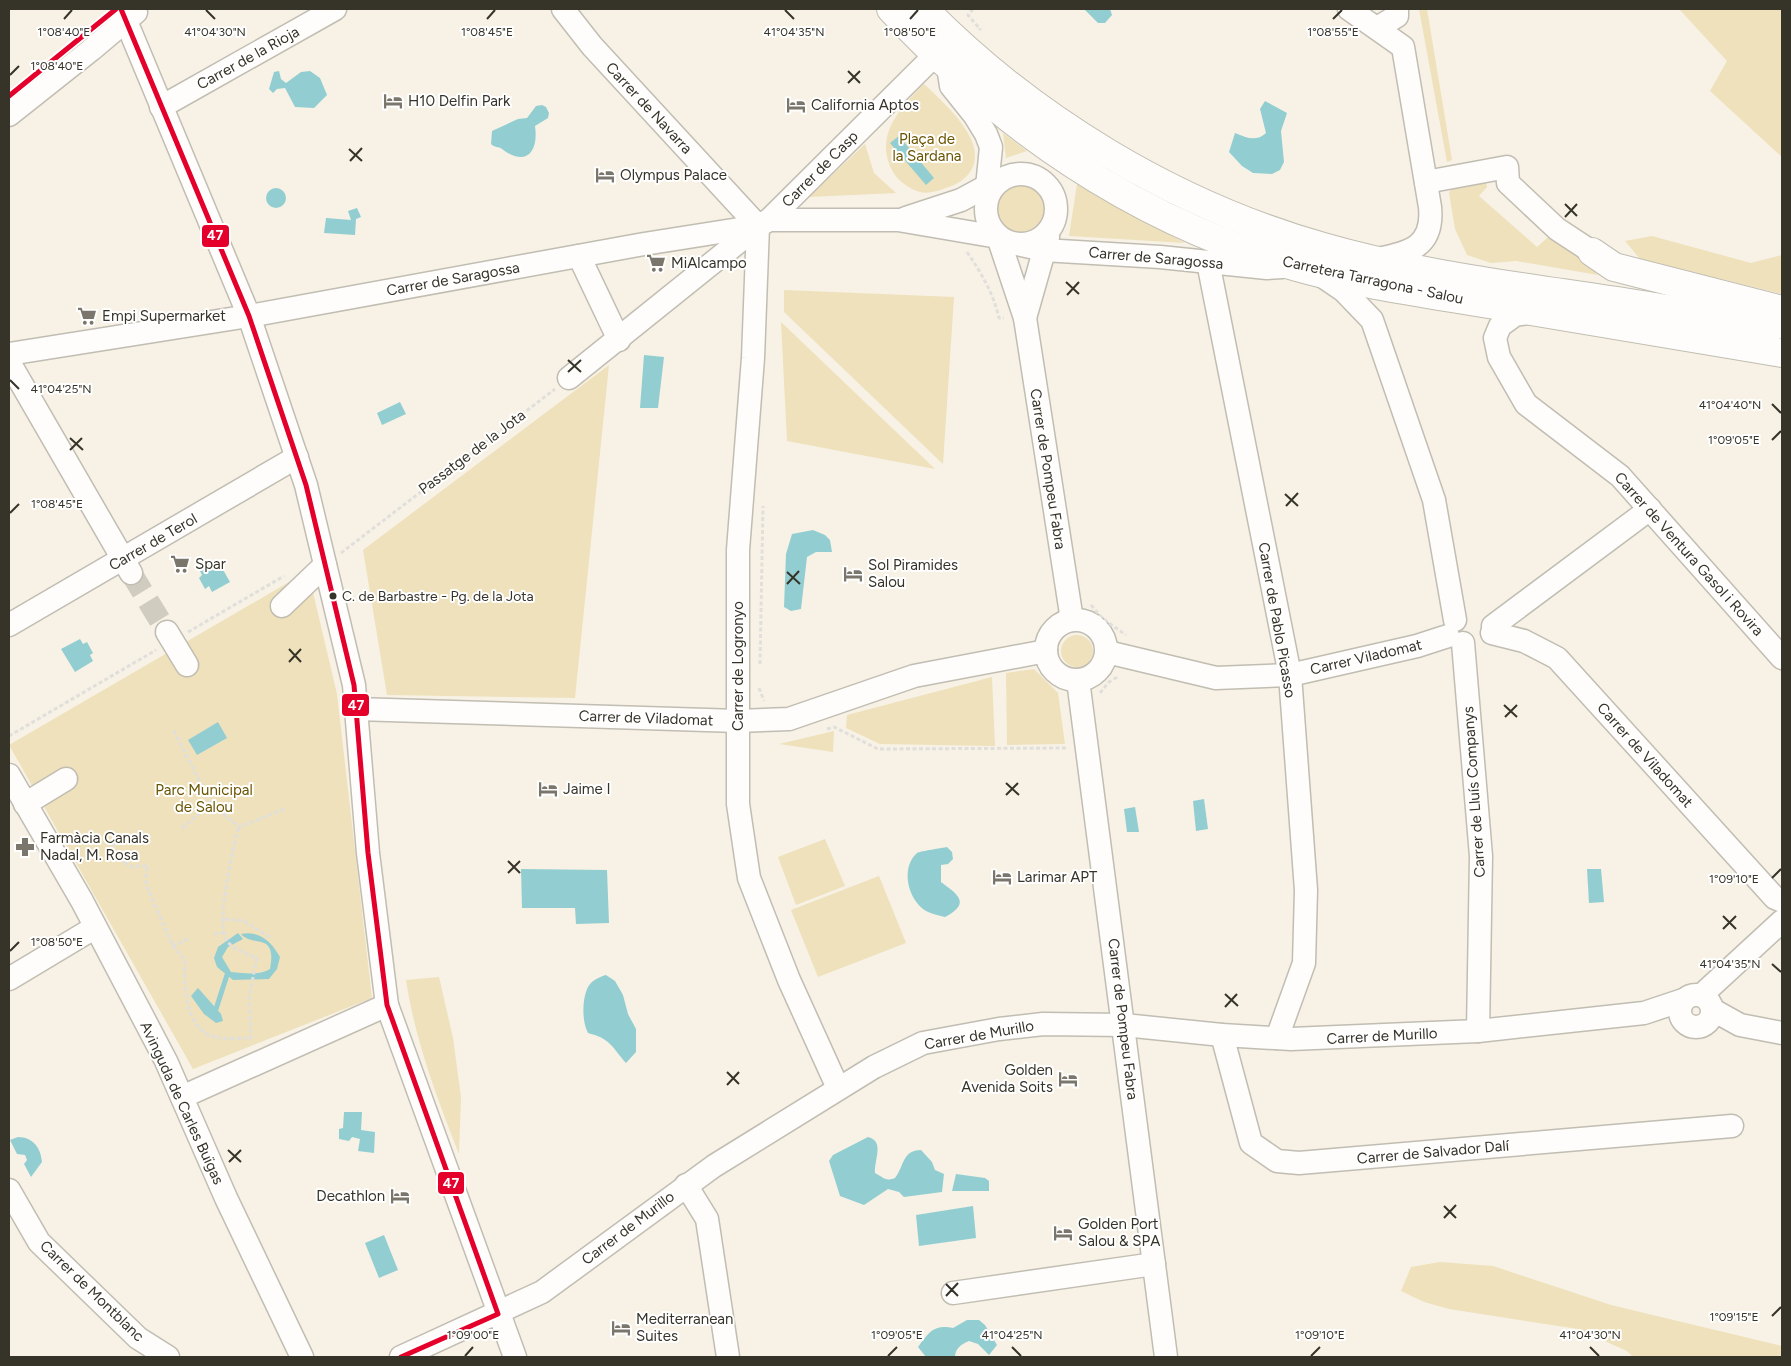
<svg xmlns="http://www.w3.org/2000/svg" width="1791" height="1366" viewBox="0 0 1791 1366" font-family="Figtree,sans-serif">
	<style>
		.green { fill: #eee1bb }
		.water { fill: #92ced1 }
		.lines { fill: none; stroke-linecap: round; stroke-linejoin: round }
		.stream { stroke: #92ced1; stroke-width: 5 }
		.minor-tunnel { stroke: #d0ccbf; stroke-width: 22; stroke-dasharray: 22 11; stroke-linecap: butt }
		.minor-casing { stroke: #c1bdb2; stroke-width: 25 }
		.major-casing { stroke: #c1bdb2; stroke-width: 30 }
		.highway-casing { stroke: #c1bdb2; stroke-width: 30 }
		.path { stroke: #e1dfdc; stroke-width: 3; stroke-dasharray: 4 2.5; stroke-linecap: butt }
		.minor { stroke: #fefdfb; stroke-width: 22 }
		.major { stroke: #fefdfb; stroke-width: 28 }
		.highway { stroke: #fefdfb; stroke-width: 28 }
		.bus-1-casing { stroke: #fff; stroke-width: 9 }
		.bus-1 { stroke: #e4002b; stroke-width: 5 }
		.ticks { fill: none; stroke: #363329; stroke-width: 2 }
		.bus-dot { fill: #363329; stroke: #fff; stroke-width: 2 }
		.labels { text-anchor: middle; stroke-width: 4; stroke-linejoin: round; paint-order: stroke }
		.bus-label { font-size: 14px; fill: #363329; stroke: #fff; text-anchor: start }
		.street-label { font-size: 15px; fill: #363329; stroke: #fff }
		.poi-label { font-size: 15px; fill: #363329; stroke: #fff; text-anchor: start }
		.park-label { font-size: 15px; fill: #695401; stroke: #fff }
		.ticks-label { font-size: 12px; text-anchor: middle; fill: #363329; stroke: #fff; stroke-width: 4; stroke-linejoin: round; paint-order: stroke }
		.line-badge { stroke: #fff; stroke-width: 2 }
		.badge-label { font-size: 14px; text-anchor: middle; font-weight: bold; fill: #fff }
	</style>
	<rect width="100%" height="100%" fill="#f7f2e5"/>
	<g class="green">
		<polygon points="1419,9 1427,9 1452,160 1447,162"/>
		<polygon points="1679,9 1782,9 1782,157 1710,91 1727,61"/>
		<path d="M 924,84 C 941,100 961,118 971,139 C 982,164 969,181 946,188 C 938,191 928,194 920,192 C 910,189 898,181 893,172 C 873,136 900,108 924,84 Z"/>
		<polygon points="1003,133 1027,151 1006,158"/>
		<polygon points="865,144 874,173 896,193 809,197"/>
		<polygon points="1486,181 1487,187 1479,196 1537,247 1547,238 1555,237 1598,275 1516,261 1491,263 1467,255 1455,229 1449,193 1452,188"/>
		<circle cx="1022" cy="209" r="25"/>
		<polygon points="1077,184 1185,243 1069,236"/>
		<polygon points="1652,236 1751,263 1782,255 1782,294 1640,259 1625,241"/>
		<polygon points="784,290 954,297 943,464 784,312"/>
		<polygon points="781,322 935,469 787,441"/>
		<polygon points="609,365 575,698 387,695 363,550"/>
		<polygon points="308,571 337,694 372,998 193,1069 9,745"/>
		<circle cx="1077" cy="651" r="16"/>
		<polygon points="1034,669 1058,693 1065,744 1007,745 1006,673"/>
		<polygon points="992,677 995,746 880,744 846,728 847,715"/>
		<polygon points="834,731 833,752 779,744"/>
		<polygon points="825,839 845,886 796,905 778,857"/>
		<polygon points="879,876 906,943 818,977 791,910"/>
		<path d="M 439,977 L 453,1038 L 461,1097 L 459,1154 C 437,1098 415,1040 406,980 Z"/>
		<polygon points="1440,1262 1493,1266 1611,1305 1782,1346 1782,1357 1633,1357 1627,1351 1578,1329 1449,1309 1424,1302 1401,1291 1411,1267"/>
	</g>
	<g class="water">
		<polygon points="1084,9 1110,9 1112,15 1105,23 1098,23"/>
		<polygon points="279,71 281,79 286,83 301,72 310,71 320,78 327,95 314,108 295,107 285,88 277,89 273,93 269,89 274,72"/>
		<path d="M 1265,101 L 1287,113 L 1281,131 L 1284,162 L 1280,170 L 1272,174 L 1253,173 L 1242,166 L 1229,152 L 1235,133 C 1247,138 1256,142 1266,133 L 1260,109 Z"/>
		<path d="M 542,105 L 546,107 L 549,113 L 548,118 L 535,126 C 539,153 525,167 502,149 C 498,146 495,148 491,144 L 492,131 L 518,119 L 527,118 L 536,106 Z"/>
		<polygon points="899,136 934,178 926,185 890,143"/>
		<circle cx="276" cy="198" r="10"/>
		<polygon points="357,208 361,217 356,219 355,235 324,233 326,218 351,220 348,211"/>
		<polygon points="644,355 664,357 658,408 640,408"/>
		<polygon points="400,402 406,414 382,425 377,413"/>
		<polygon points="813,530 825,535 830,540 832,552 816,552 807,557 801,609 791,611 784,607 786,554 792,534"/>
		<polygon points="217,559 230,582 212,592 209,586 205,589 199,578 202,575 199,569"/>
		<polygon points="80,639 83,644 87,642 93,653 90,655 93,661 75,672 61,649"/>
		<polygon points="218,722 227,738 197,755 188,740"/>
		<polygon points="1204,799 1208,829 1196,831 1193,801"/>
		<polygon points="1135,807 1139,832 1127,832 1124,809"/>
		<path d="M 947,847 L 952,852 L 953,859 L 948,864 L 941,865 L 941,882 C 957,894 972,903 945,917 C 938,915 932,914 926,911 C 908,900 900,868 917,853 C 921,851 942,848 947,847 Z"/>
		<polygon points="521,869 607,870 609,923 576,924 575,908 522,908"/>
		<polygon points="1587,869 1601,869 1604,902 1589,903"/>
		<path d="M 238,933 L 243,939 L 228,947 L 222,957 L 231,972 C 245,973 258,976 270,969 C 277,931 253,948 241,934 C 259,930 272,942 280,957 L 277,969 L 269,979 L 233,980 L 217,967 L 214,958 L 218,947 Z"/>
		<path d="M 606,975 L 615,981 L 623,995 L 628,1014 L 636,1029 L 636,1052 L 626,1063 C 611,1046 611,1039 588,1033 C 582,1022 582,1001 587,989 C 590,981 599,977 606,975 Z"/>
		<polygon points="198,988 221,1014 223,1021 216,1023 204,1014 191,996"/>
		<polygon points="344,1112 362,1112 361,1130 375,1132 374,1153 358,1151 360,1139 352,1137 349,1141 339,1139 339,1129 343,1128"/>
		<path d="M 18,1137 C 33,1137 41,1148 42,1162 L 31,1177 L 24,1164 L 27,1160 L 25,1155 L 17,1154 L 10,1140 Z"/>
		<path d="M 868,1137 C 885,1141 874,1160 875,1173 C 883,1177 885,1182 895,1178 C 904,1167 902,1150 921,1150 L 932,1162 L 935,1170 L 944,1174 L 942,1192 L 904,1197 L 899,1192 L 888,1189 L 864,1205 L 840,1196 L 829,1161 L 833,1155 Z"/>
		<polygon points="956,1174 985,1178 989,1181 989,1191 952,1191"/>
		<polygon points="973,1206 976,1238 919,1246 916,1215"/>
		<polygon points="384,1235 398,1270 379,1278 365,1243"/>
		<path d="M 967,1320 L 979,1320 L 985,1325 L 997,1345 L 989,1355 L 978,1344 L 969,1341 C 961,1344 955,1349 955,1357 L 926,1357 L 918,1347 C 929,1332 934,1324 953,1328 Z"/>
	</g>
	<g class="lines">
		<polyline class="stream" points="216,1009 227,975"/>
		<polyline class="minor-tunnel" points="131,573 167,632"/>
		<g class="minor-casing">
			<g id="minor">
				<polyline points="121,9 249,316 306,485 354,685 368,853 387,1005 515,1357"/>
				<polyline points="563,9 592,46 758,226"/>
				<path d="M 1349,9 L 1403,47 L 1430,207 C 1434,247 1409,253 1377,259"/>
				<polyline points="1377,28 1397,16 1397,9"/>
				<polyline points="948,66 951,86 975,116 986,134 991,147 986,197"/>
				<polyline points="161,107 335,9"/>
				<polyline points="9,115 91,50 136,12"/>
				<circle cx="1021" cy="209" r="35"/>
				<polyline points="1426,182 1507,167 1508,183 1557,229 1592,252"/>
				<polyline points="906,218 961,200 996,181"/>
				<polyline points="769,220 935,55"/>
				<polyline points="758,226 753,358 738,550 738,804 749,878 789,980 838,1088"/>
				<polyline points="1017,244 1043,250 1160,257 1267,268 1282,267"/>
				<polyline points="579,256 619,340"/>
				<polyline points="1208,262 1290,675 1306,890 1304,963 1277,1038"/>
				<polyline points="1322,276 1344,291 1372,320 1434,500 1455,620"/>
				<polyline points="1534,312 1515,315 1500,326 1495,338 1499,357 1526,404 1620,476 1782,658"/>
				<polyline points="1025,318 1048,237"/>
				<polyline points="9,354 249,316 644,244 758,226 769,220 898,220 998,237 1025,318 1072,620"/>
				<polyline points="9,362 131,573"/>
				<polyline points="569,378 757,227"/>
				<polyline points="282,606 325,565"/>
				<circle cx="1076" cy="650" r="30"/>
				<polyline points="9,625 297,457"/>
				<polyline points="1493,626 1650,509"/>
				<polyline points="167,632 187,665"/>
				<polyline points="1492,633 1524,641 1557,658 1775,898 1782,901"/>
				<polyline points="1463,643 1481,856 1478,1031"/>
				<polyline points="1107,652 1216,678 1290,675 1417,646 1448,636"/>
				<polyline points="1078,680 1166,1357"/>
				<polyline points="356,709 738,721 789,719 914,676 1046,651"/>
				<polyline points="9,775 82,901 166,1061 226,1198 302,1357"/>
				<polyline points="25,804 66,779"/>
				<polyline points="9,979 94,928"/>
				<circle cx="1696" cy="1011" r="16"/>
				<polyline points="1704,996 1706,991 1782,921"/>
				<polyline points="1713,1010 1740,1025 1782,1033"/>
				<polyline points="1222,1035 1251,1143 1277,1161 1299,1163 1732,1126"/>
				<polyline points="182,1097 387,1005"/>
				<polyline points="686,1185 707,1219 728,1357"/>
				<polyline points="9,1190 39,1242 138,1338 168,1357"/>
				<polyline points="953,1293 1154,1264"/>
				<polyline points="401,1357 542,1292 714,1166 874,1067 923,1043 999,1029 1043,1024 1124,1025 1222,1035 1291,1039 1478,1031 1644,1013 1683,1000"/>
			</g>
		</g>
		<g class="major-casing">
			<g id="major">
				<path d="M 891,9 C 1003,129 1137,221 1297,267 C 1361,285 1430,294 1495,305 C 1591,321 1687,337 1782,353"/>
				<path d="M 924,9 C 1032,119 1175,205 1323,247 C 1431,278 1544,289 1654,307"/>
			</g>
		</g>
		<g class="highway-casing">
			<g id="highway">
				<polyline points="1592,252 1614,267 1782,310"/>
				<polyline points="1654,307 1776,325"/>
			</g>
		</g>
		<g class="path">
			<polyline points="973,9 968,15 980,29 979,30"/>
			<path d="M 967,252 C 982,274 993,293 999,318 L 1004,318"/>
			<polyline points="341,553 555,389"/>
			<polyline points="1091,605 1102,618 1126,635"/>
			<polyline points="188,632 284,576"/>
			<polyline points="760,664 763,506"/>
			<polyline points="759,688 764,701"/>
			<polyline points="1100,693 1109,682 1119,676"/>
			<polyline points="827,729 834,727 878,749 1068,748"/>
			<polyline points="174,731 211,804 239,827 285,809"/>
			<polyline points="9,736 156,650"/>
			<polyline points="182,828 211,804"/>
			<path d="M 113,837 L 112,855 L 132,867 L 147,865 L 146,885 L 173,946 L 185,960 C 184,984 184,1031 216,1037 C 227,1040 240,1038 251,1038 L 249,997 L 257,958 C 248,954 234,950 227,941 C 215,923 233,848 239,827"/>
			<polyline points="225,919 244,921 271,938"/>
			<polyline points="214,934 225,932"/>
			<polyline points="173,946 190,938"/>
		</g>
		<use href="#minor" class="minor"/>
		<use href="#major" class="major"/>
		<use href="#highway" class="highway"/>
		<g class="bus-1-casing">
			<g id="bus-1">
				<polyline points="121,9 249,316 306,485 354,685 368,853 387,1005 498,1314 401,1357"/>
				<polyline points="9,96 116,9"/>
			</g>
		</g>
		<use href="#bus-1" class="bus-1"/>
	</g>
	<path class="ticks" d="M 206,10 L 215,19M 785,10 L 794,19M 64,19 L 72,10M 487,19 L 495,10M 910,19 L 918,10M 1333,19 L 1342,10M 848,71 L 860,83M 10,75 L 19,66M 848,83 L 860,71M 349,149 L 362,161M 350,161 L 362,148M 1565,204 L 1577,216M 1565,217 L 1577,204M 1066,282 L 1079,294M 1067,295 L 1079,282M 568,360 L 581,372M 568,372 L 581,360M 10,380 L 19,389M 1772,404 L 1781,413M 70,438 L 83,450M 1772,440 L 1781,431M 70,450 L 82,438M 1285,494 L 1298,506M 1286,506 L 1298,493M 10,513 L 19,504M 787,572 L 800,584M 787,584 L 799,571M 289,649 L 301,662M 289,662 L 301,649M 1504,705 L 1517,717M 1505,717 L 1517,705M 1006,783 L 1019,795M 1006,795 L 1018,783M 508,861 L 520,873M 508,873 L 520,861M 1772,878 L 1781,869M 1723,916 L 1736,929M 1723,929 L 1736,916M 10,951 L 19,942M 1772,964 L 1781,972M 1225,994 L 1238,1006M 1225,1007 L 1237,994M 727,1072 L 739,1084M 727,1085 L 739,1072M 228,1150 L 241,1162M 229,1162 L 241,1150M 1444,1206 L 1456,1218M 1444,1218 L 1456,1205M 946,1284 L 958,1296M 946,1296 L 958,1283M 1772,1316 L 1781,1307M 1012,1347 L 1021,1356M 1590,1347 L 1599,1356M 465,1356 L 473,1347M 888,1356 L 897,1347M 1311,1356 L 1320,1347"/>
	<defs>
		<g id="hotel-bare" transform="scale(1.5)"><path d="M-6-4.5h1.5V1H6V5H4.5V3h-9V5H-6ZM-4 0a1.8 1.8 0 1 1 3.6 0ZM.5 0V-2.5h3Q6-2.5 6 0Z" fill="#7a766b" stroke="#fff" stroke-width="2.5" paint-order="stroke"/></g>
		<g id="supermarket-bare" transform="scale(1.5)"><path d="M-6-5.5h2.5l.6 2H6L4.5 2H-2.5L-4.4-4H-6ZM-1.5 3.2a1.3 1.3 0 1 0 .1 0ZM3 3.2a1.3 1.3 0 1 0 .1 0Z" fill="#7a766b" stroke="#fff" stroke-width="2.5" paint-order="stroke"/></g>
		<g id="pharmacy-bare" transform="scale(1.5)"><path d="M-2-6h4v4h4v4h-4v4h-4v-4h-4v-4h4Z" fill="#7a766b" stroke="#fff" stroke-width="2.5" paint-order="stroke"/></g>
	</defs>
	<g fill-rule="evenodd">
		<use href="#hotel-bare" x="393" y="101"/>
		<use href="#hotel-bare" x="796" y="105"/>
		<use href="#hotel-bare" x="605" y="175"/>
		<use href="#supermarket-bare" x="656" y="263"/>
		<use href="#supermarket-bare" x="87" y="316"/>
		<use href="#supermarket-bare" x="180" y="564"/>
		<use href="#hotel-bare" x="853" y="574"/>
		<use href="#hotel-bare" x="548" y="789"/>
		<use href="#pharmacy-bare" x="25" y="847"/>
		<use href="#hotel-bare" x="1002" y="877"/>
		<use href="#hotel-bare" x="1068" y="1079"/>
		<use href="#hotel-bare" x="400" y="1196"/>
		<use href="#hotel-bare" x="1063" y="1233"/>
		<use href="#hotel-bare" x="621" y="1328"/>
	</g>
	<circle class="bus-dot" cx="333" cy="596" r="4.5"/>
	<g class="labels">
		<g class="bus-label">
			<text x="342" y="601">C. de Barbastre - Pg. de la Jota</text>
		</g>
		<g class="street-label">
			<text transform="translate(248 58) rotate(-29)" y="5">Carrer de la Rioja</text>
			<text transform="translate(649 108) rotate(47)" y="5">Carrer de Navarra</text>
			<text transform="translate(820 169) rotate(-45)" y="5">Carrer de Casp</text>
			<text transform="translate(1156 258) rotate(5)" y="5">Carrer de Saragossa</text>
			<text transform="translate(453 279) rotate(-10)" y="5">Carrer de Saragossa</text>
			<text transform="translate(1373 280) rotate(12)" y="5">Carretera Tarragona - Salou</text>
			<text transform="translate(472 452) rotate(-37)" y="5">Passatge de la Jota</text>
			<text transform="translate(1048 469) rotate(81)" y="5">Carrer de Pompeu Fabra</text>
			<text transform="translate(153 542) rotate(-30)" y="5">Carrer de Terol</text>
			<text transform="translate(1689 554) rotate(48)" y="5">Carrer de Ventura Gasol i Rovira</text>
			<text transform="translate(1277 620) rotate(80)" y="5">Carrer de Pablo Picasso</text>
			<text transform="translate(1366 657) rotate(-13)" y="5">Carrer Viladomat</text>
			<text transform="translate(738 666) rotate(-90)" y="5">Carrer de Logronyo</text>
			<text transform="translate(646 718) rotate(2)" y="5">Carrer de Viladomat</text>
			<text transform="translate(1645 755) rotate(48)" y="5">Carrer de Viladomat</text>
			<text transform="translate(1474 792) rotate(-94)" y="5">Carrer de Lluís Companys</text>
			<text transform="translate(1123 1019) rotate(83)" y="5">Carrer de Pompeu Fabra</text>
			<text transform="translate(979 1035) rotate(-10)" y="5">Carrer de Murillo</text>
			<text transform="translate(1382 1036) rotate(-3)" y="5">Carrer de Murillo</text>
			<text transform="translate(182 1103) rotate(65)" y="5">Avinguda de Carles Buïgas</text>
			<text transform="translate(1433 1152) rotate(-5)" y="5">Carrer de Salvador Dalí</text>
			<text transform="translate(628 1228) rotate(-37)" y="5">Carrer de Murillo</text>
			<text transform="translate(92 1291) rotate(44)" y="5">Carrer de Montblanc</text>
		</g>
		<g class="poi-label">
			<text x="408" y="106">H10 Delfin Park</text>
			<text x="811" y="110">California Aptos</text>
			<text x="620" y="180">Olympus Palace</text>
			<text x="671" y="268">MiAlcampo</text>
			<text x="102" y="321">Empi Supermarket</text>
			<text x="195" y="569">Spar</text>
			<text x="868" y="570">Sol Piramides<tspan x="868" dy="17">Salou</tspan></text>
			<text x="563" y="794">Jaime I</text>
			<text x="40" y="843">Farmàcia Canals<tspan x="40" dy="17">Nadal, M. Rosa</tspan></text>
			<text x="1017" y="882">Larimar APT</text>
			<text x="1053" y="1075" text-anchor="end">Golden<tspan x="1053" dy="17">Avenida Soits</tspan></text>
			<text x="385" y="1201" text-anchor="end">Decathlon</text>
			<text x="1078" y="1229">Golden Port<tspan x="1078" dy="17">Salou &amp; SPA</tspan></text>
			<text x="636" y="1324">Mediterranean<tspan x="636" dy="17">Suites</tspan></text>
		</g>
		<g class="park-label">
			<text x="927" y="144">Plaça de<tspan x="927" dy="17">la Sardana</tspan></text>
			<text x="204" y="795">Parc Municipal<tspan x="204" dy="17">de Salou</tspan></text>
		</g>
	</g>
	<g class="ticks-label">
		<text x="215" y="36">41°04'30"N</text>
		<text x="794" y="36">41°04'35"N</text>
		<text x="64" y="36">1°08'40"E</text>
		<text x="487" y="36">1°08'45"E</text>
		<text x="910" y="36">1°08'50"E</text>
		<text x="1333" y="36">1°08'55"E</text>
		<text x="57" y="70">1°08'40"E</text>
		<text x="61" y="393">41°04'25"N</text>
		<text x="1730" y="409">41°04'40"N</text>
		<text x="1734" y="444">1°09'05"E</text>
		<text x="57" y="508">1°08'45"E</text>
		<text x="1734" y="883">1°09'10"E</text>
		<text x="57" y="946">1°08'50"E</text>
		<text x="1730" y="968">41°04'35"N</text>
		<text x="1734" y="1321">1°09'15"E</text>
		<text x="473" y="1339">1°09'00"E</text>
		<text x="897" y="1339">1°09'05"E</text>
		<text x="1320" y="1339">1°09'10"E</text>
		<text x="1012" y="1339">41°04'25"N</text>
		<text x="1590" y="1339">41°04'30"N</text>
	</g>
	<g class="line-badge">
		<rect x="201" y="224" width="29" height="24" rx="5" fill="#e4002b"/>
		<rect x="341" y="693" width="29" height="24" rx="5" fill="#e4002b"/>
		<rect x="437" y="1171" width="28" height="24" rx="5" fill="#e4002b"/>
	</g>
	<g class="badge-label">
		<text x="215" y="240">47</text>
		<text x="356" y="710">47</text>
		<text x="451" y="1188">47</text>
	</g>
	<rect width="1791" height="1366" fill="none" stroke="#363329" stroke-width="20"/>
</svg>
